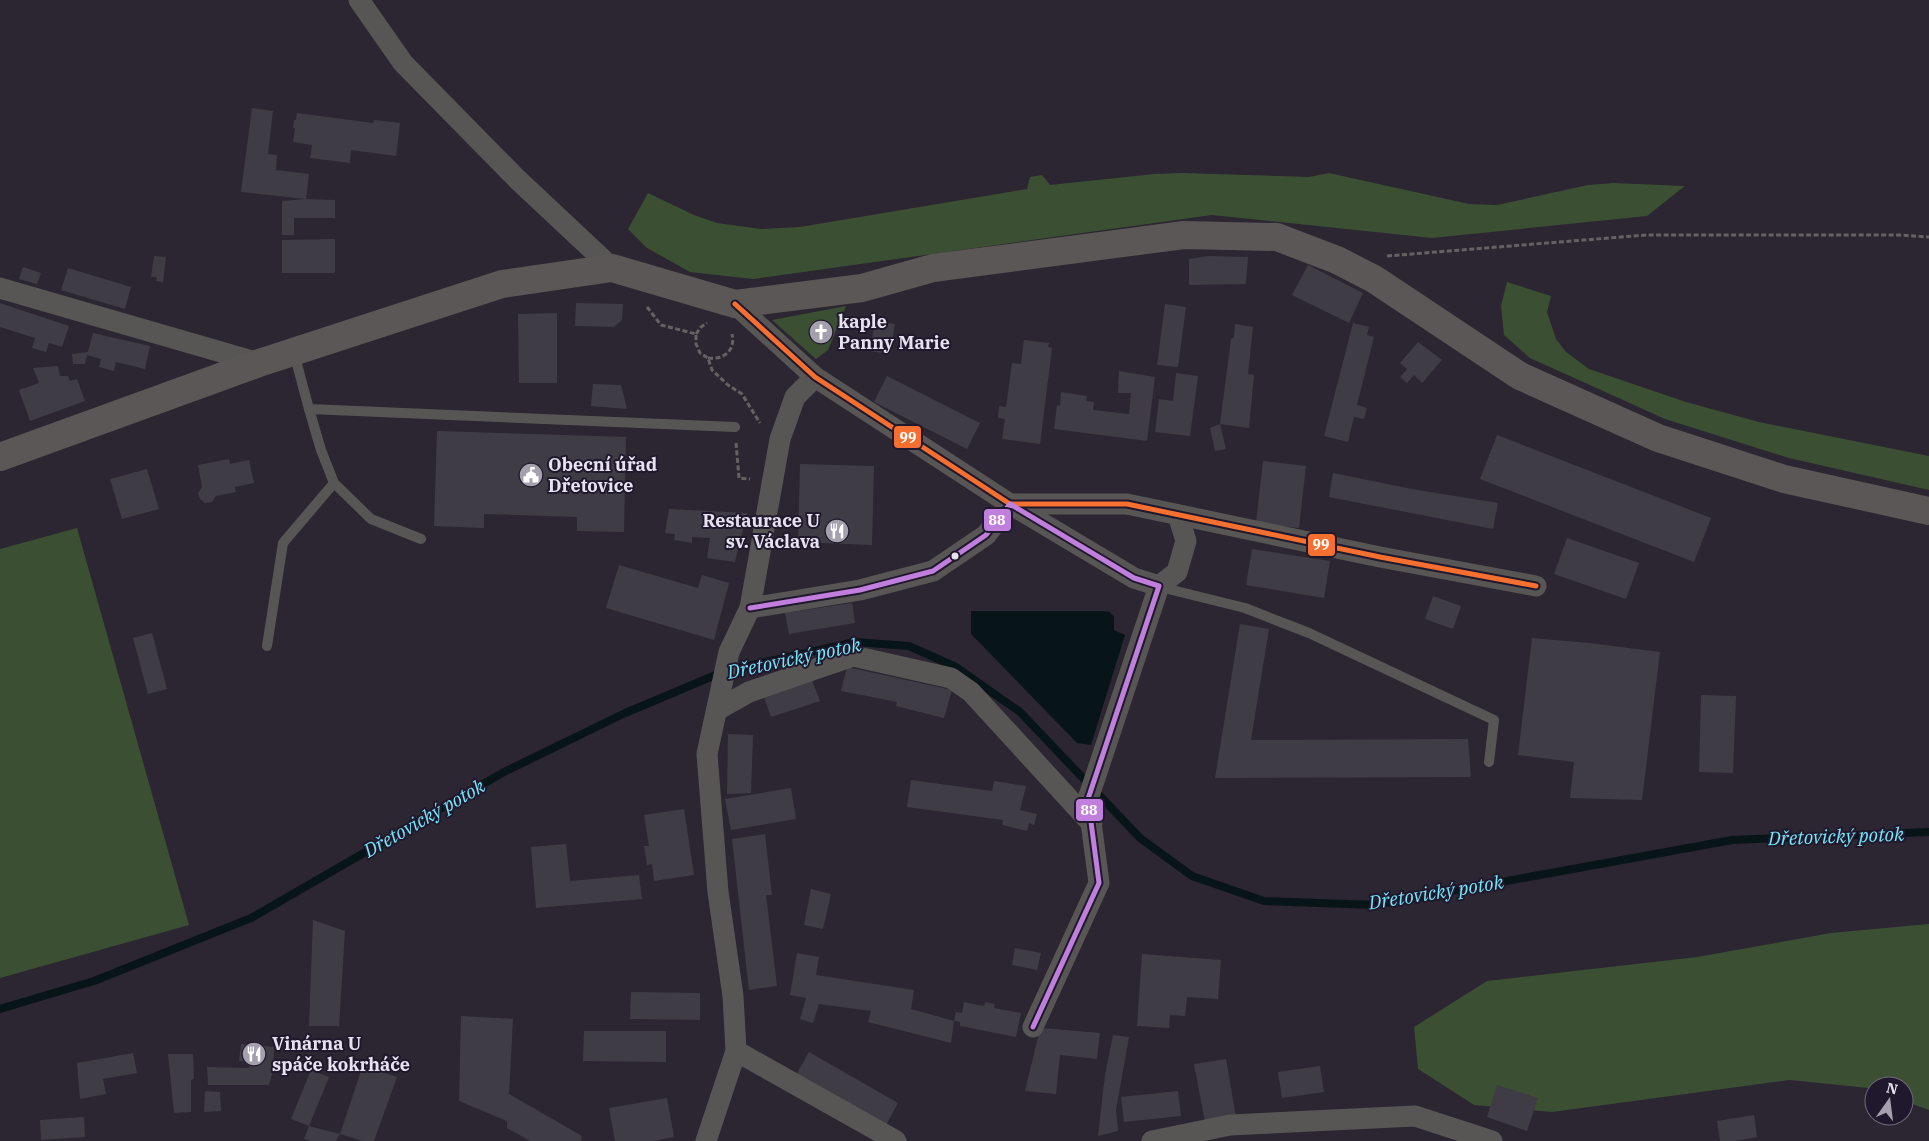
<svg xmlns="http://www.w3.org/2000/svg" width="1929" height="1141" viewBox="0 0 1929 1141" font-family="'IBM Plex Serif',serif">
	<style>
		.green { fill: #3b4f33 }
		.water { fill: #081518 }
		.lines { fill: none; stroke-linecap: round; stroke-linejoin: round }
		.stream { stroke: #081518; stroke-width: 8 }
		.building { fill: #403c45 }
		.path { stroke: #646263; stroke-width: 3; stroke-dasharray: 5 2.5; stroke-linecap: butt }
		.lane { stroke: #585655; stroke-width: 10 }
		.street { stroke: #585655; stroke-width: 21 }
		.secondary { stroke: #5b5756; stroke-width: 28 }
		.bus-1-casing { stroke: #20182c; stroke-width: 9 }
		.bus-2-casing { stroke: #20182c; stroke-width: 9 }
		.bus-1 { stroke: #f46f30; stroke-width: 5 }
		.bus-2 { stroke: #c07fdc; stroke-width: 5 }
		.bus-dot { fill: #e7e2f0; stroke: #20182c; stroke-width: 2 }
		.labels { text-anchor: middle; stroke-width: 4; stroke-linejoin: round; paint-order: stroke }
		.poi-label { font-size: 18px; font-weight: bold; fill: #e7e2f0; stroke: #20182c; text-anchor: start }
		.water-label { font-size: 19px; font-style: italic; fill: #77e7fc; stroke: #20182c }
		.line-badge { stroke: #20182c; stroke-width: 2 }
		.badge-label { font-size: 14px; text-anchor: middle; font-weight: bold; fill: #fff }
	</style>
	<rect width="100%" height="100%" fill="#2b2631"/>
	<g class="green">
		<polygon points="1182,173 1309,177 1329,173 1469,204 1497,205 1588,185 1613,183 1685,186 1647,216 1432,238 1212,215 753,279 690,272 647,248 628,229 648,193 694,215 717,223 761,229 800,227 1027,189 1030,177 1042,175 1050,185 1154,174"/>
		<polygon points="1507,282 1551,296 1547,312 1556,339 1566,352 1589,369 1686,402 1759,422 1929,456 1929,490 1789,458 1665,419 1530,358 1504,335 1501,306"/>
		<polygon points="846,306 828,350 816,359 772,320"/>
		<polygon points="77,528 189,925 0,978 0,549"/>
		<polygon points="1929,924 1929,1110 1904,1101 1904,1086 1874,1086 1874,1090 1868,1088 1790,1080 1552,1112 1474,1105 1418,1069 1414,1027 1487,981 1697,957 1831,933"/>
	</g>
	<polygon class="water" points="971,611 1103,611 1110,612 1114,617 1114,630 1125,635 1091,745 1077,743 971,634"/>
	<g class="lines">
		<polyline class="stream" points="0,1009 94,981 251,918 504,772 623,714 725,671 855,642 909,646 956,667 1020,712 1140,838 1192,876 1264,901 1375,905 1732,840 1929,832"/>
	</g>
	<g class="building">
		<polygon points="252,108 273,111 268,154 277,155 276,170 309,174 306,199 241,192"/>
		<polygon points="297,113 373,123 374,120 400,123 396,156 351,150 350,163 310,158 312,145 293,142 295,128 293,128 294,120 296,120"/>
		<polygon points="306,199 335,200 335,218 294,218 294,235 282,235 282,201"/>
		<polygon points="335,239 335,273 282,273 282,240"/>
		<polygon points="154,256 166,257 163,282 156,281 157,277 151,277"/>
		<polygon points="1207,256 1248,257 1246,284 1189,285 1189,259"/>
		<polygon points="1308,265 1363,293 1349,323 1292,295"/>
		<polygon points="23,267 41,273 37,284 19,279"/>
		<polygon points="68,268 131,287 125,309 61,290"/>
		<polygon points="0,303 69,326 62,347 49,343 46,352 32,348 35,338 0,327"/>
		<polygon points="576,303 623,304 622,320 614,327 575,326"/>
		<polygon points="1165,304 1186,307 1178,367 1157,365"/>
		<polygon points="557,313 557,383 519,383 518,314"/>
		<polygon points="875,321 895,324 890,354 870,351"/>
		<polygon points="822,322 827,326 826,338 816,338 816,326"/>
		<polygon points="1353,323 1369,327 1367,335 1374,337 1357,405 1367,408 1364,419 1354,417 1348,442 1324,436"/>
		<polygon points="1235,324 1253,327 1248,374 1254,375 1249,428 1220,424 1231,339 1234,337"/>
		<polygon points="93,333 150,346 145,369 116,362 114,371 99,367 101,359 87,355 85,364 73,364 72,354 88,352"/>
		<polygon points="1024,340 1049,343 1048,347 1052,348 1040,444 1002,439 1005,419 998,418 999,406 1006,407 1012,363 1021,364"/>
		<polygon points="1418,342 1442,360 1422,383 1414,375 1407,383 1400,377 1407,369 1400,363"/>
		<polygon points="58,366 60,376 68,376 70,381 77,379 85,401 30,421 19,390 39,383 33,368"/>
		<polygon points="1119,371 1155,377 1147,441 1054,429 1057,405 1060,406 1061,392 1087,396 1086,401 1094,402 1093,410 1129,414 1131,393 1118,393"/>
		<polygon points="1176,373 1198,376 1190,436 1155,432 1159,399 1173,401"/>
		<polygon points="887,376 980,423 967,449 874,402"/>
		<polygon points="593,384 621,385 627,409 591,406"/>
		<polygon points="1220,424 1226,449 1215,451 1210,428"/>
		<polygon points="437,431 626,437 624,532 577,531 577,517 484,514 484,528 434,526"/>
		<polygon points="1497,435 1711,518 1694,562 1480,479"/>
		<polygon points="229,459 230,464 249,460 254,483 235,487 236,492 216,496 212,502 205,503 200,499 198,493 202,487 198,465"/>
		<polygon points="1263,461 1306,466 1299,528 1256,523"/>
		<polygon points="800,464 874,466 872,545 798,542"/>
		<polygon points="147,469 159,509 122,519 110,479"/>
		<polygon points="1333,473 1412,489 1498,503 1493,529 1329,497"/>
		<polygon points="669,509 747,513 735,562 707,558 710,538 692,537 692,543 674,540 675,534 665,533"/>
		<polygon points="1567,538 1639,563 1626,599 1554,574"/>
		<polygon points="1252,549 1330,561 1324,598 1246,585"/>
		<polygon points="619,565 698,588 702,575 729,583 714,640 606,608"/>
		<polygon points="1433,596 1461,606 1453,629 1425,619"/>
		<polygon points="852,603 855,623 789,634 785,613"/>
		<polygon points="1240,624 1269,629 1251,740 1468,739 1471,777 1215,778"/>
		<polygon points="152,633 167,689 148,694 133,638"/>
		<polygon points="1532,638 1589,643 1660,652 1642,800 1570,798 1574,762 1518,755"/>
		<polygon points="847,667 952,690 944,718 896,706 897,702 841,691"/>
		<polygon points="812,680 820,701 771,717 764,697"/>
		<polygon points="1701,695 1736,696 1733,773 1699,772"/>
		<polygon points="728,734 753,735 751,793 727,794"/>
		<polygon points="911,780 992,791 994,781 1026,786 1020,810 1037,814 1034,825 1029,823 1027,831 1002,825 1003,820 907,807"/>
		<polygon points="791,788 796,819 731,830 725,799"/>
		<polygon points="684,809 694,875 654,881 652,864 647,865 644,846 649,846 644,815"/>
		<polygon points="765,834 772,895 766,895 777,986 749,990 732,839"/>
		<polygon points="566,844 570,881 639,875 642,899 536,908 531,847"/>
		<polygon points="811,889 831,894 823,929 804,925"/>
		<polygon points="313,920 345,931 339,1026 309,1026"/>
		<polygon points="1015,948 1041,953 1037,970 1012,965"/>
		<polygon points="797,953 819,957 816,975 914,990 911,1009 954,1021 951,1043 868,1022 871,1011 819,1004 813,1023 800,1019 806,998 790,995"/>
		<polygon points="1142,954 1221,960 1218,999 1187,997 1185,1016 1170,1015 1169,1028 1137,1026"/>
		<polygon points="631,992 700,993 700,1020 630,1019"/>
		<polygon points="964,1002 984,1006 985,1002 995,1004 994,1008 1021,1013 1016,1037 960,1026 960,1022 954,1021 956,1012 962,1013"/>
		<polygon points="461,1016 513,1019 509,1094 582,1136 581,1141 530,1141 507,1128 507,1121 459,1101"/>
		<polygon points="1042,1028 1100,1033 1097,1059 1060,1055 1056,1094 1025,1091 1040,1029"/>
		<polygon points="584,1031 666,1031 666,1062 583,1061"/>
		<polygon points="1113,1035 1129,1037 1116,1110 1118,1131 1098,1136 1105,1075"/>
		<polygon points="241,1044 274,1047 273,1071 269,1085 208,1085 207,1067 249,1068 250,1062 239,1061"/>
		<polygon points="809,1052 898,1103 885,1127 796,1075"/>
		<polygon points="133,1053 137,1073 103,1079 106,1094 80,1099 77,1063"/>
		<polygon points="168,1054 193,1054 194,1079 191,1080 191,1112 174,1113"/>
		<polygon points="1226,1059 1236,1117 1205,1122 1194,1064"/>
		<polygon points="363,1065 397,1077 374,1141 362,1141 340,1134"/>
		<polygon points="1320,1066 1324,1092 1282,1098 1278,1072"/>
		<polygon points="311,1070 329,1077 309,1126 291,1119"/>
		<polygon points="1497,1085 1538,1098 1527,1131 1487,1117"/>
		<polygon points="205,1091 220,1092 221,1111 204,1112"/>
		<polygon points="1178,1091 1181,1116 1124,1122 1121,1097"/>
		<polygon points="667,1098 674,1137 653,1141 615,1141 609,1108"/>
		<polygon points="1754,1115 1757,1137 1735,1141 1720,1141 1717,1121"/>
		<polygon points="84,1117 85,1137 41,1140 40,1120"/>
		<polygon points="309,1126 340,1134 336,1141 311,1141 304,1139"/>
	</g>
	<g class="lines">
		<g class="path">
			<polyline points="1387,256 1646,235 1898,235 1929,237"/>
			<polyline points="647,307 661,325 696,334 696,344 700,353 708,358 712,370 728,385 742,394 760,423"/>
			<polyline points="696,334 701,327 707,323"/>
			<path d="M 708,358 C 723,360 736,351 732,334"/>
			<polyline points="736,443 739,478 750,479"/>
		</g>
		<g class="lane">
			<polyline points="294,353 309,409 735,427"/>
			<polyline points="309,409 321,450 334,483 371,519 421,539"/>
			<polyline points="1160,587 1245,608 1309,633 1494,720 1489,762"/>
			<polyline points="267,646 283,543 334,483"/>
		</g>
		<g class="street">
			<polyline points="359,0 403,63 517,179 612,268"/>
			<polyline points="0,288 259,363"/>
			<polyline points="735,304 815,377 1010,504 1127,504 1380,557 1536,586"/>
			<polyline points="1159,586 1177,572 1186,541 1178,515"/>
			<polyline points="750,608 860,590 933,571 986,535 1010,504 1134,578 1159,586 1088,799 1099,883 1033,1027"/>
			<polyline points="717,710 749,692 853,656 951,678 971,692 1092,824"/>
			<polyline points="736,1051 896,1141"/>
			<polyline points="706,1141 736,1051 733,996 718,892 707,754 729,652 750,608 780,439 795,397 815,377"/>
			<polyline points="1152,1141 1230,1125 1415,1116 1492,1141"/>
		</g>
		<polyline class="secondary" points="0,457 259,363 502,284 612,268 735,304 862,288 933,268 1184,235 1277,237 1337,260 1374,279 1520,376 1658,438 1784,479 1929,511"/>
		<g class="bus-1-casing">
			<polyline id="bus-1" points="735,304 815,377 1010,504 1127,504 1380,557 1536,586"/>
		</g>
		<g class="bus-2-casing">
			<polyline id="bus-2" points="750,608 860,590 933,571 986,535 1010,504 1134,578 1159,586 1088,799 1099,883 1033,1027"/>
		</g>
		<use href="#bus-1" class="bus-1"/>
		<use href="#bus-2" class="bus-2"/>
	</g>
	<defs>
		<g id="church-disc" transform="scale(1.25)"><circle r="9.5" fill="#a5a0ad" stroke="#20182c"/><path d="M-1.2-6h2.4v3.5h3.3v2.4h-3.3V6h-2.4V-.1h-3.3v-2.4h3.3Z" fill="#fff"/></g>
		<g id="civic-disc" transform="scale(1.25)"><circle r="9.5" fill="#a5a0ad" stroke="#20182c"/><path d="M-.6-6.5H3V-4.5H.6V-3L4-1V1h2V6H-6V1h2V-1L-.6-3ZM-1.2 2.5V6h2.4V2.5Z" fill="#fff"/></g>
		<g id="restaurant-disc" transform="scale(1.25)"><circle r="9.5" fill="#a5a0ad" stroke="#20182c"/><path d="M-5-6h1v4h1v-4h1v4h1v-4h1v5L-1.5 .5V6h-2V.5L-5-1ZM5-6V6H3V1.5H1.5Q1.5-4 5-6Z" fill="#fff"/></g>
	</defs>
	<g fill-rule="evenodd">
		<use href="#church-disc" x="821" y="332"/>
		<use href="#civic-disc" x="531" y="475"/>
		<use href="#restaurant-disc" x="837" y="531"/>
		<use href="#restaurant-disc" x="254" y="1054"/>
	</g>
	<circle class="bus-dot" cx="955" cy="556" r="4.5"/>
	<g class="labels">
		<g class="poi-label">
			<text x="838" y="328">kaple<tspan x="838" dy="21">Panny Marie</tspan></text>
			<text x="548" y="471">Obecní úřad<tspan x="548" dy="21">Dřetovice</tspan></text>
			<text x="820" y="527" text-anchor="end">Restaurace U<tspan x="820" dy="21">sv. Václava</tspan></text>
			<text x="272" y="1050">Vinárna U<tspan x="272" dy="21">spáče kokrháče</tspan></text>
		</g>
		<g class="water-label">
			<text transform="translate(794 658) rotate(-12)" y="7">Dřetovický potok</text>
			<text transform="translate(424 818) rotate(-30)" y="7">Dřetovický potok</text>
			<text transform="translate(1836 836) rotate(-2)" y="7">Dřetovický potok</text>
			<text transform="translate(1436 892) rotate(-9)" y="7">Dřetovický potok</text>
		</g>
	</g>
	<g class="line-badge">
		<rect x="893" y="425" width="29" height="24" rx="5" fill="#f46f30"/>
		<rect x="983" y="508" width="29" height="24" rx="5" fill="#c07fdc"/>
		<rect x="1307" y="533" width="29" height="24" rx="5" fill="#f46f30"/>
		<rect x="1075" y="798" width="29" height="24" rx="5" fill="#c07fdc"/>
	</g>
	<g class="badge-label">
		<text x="908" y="442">99</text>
		<text x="997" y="525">88</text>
		<text x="1321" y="549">99</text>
		<text x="1089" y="815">88</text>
	</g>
	<g transform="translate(1889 1101) rotate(14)"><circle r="24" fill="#20182c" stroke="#70697a"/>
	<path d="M0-4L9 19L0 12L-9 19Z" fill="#a5a0ad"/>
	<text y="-8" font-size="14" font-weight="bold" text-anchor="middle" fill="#e7e2f0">N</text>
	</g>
</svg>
